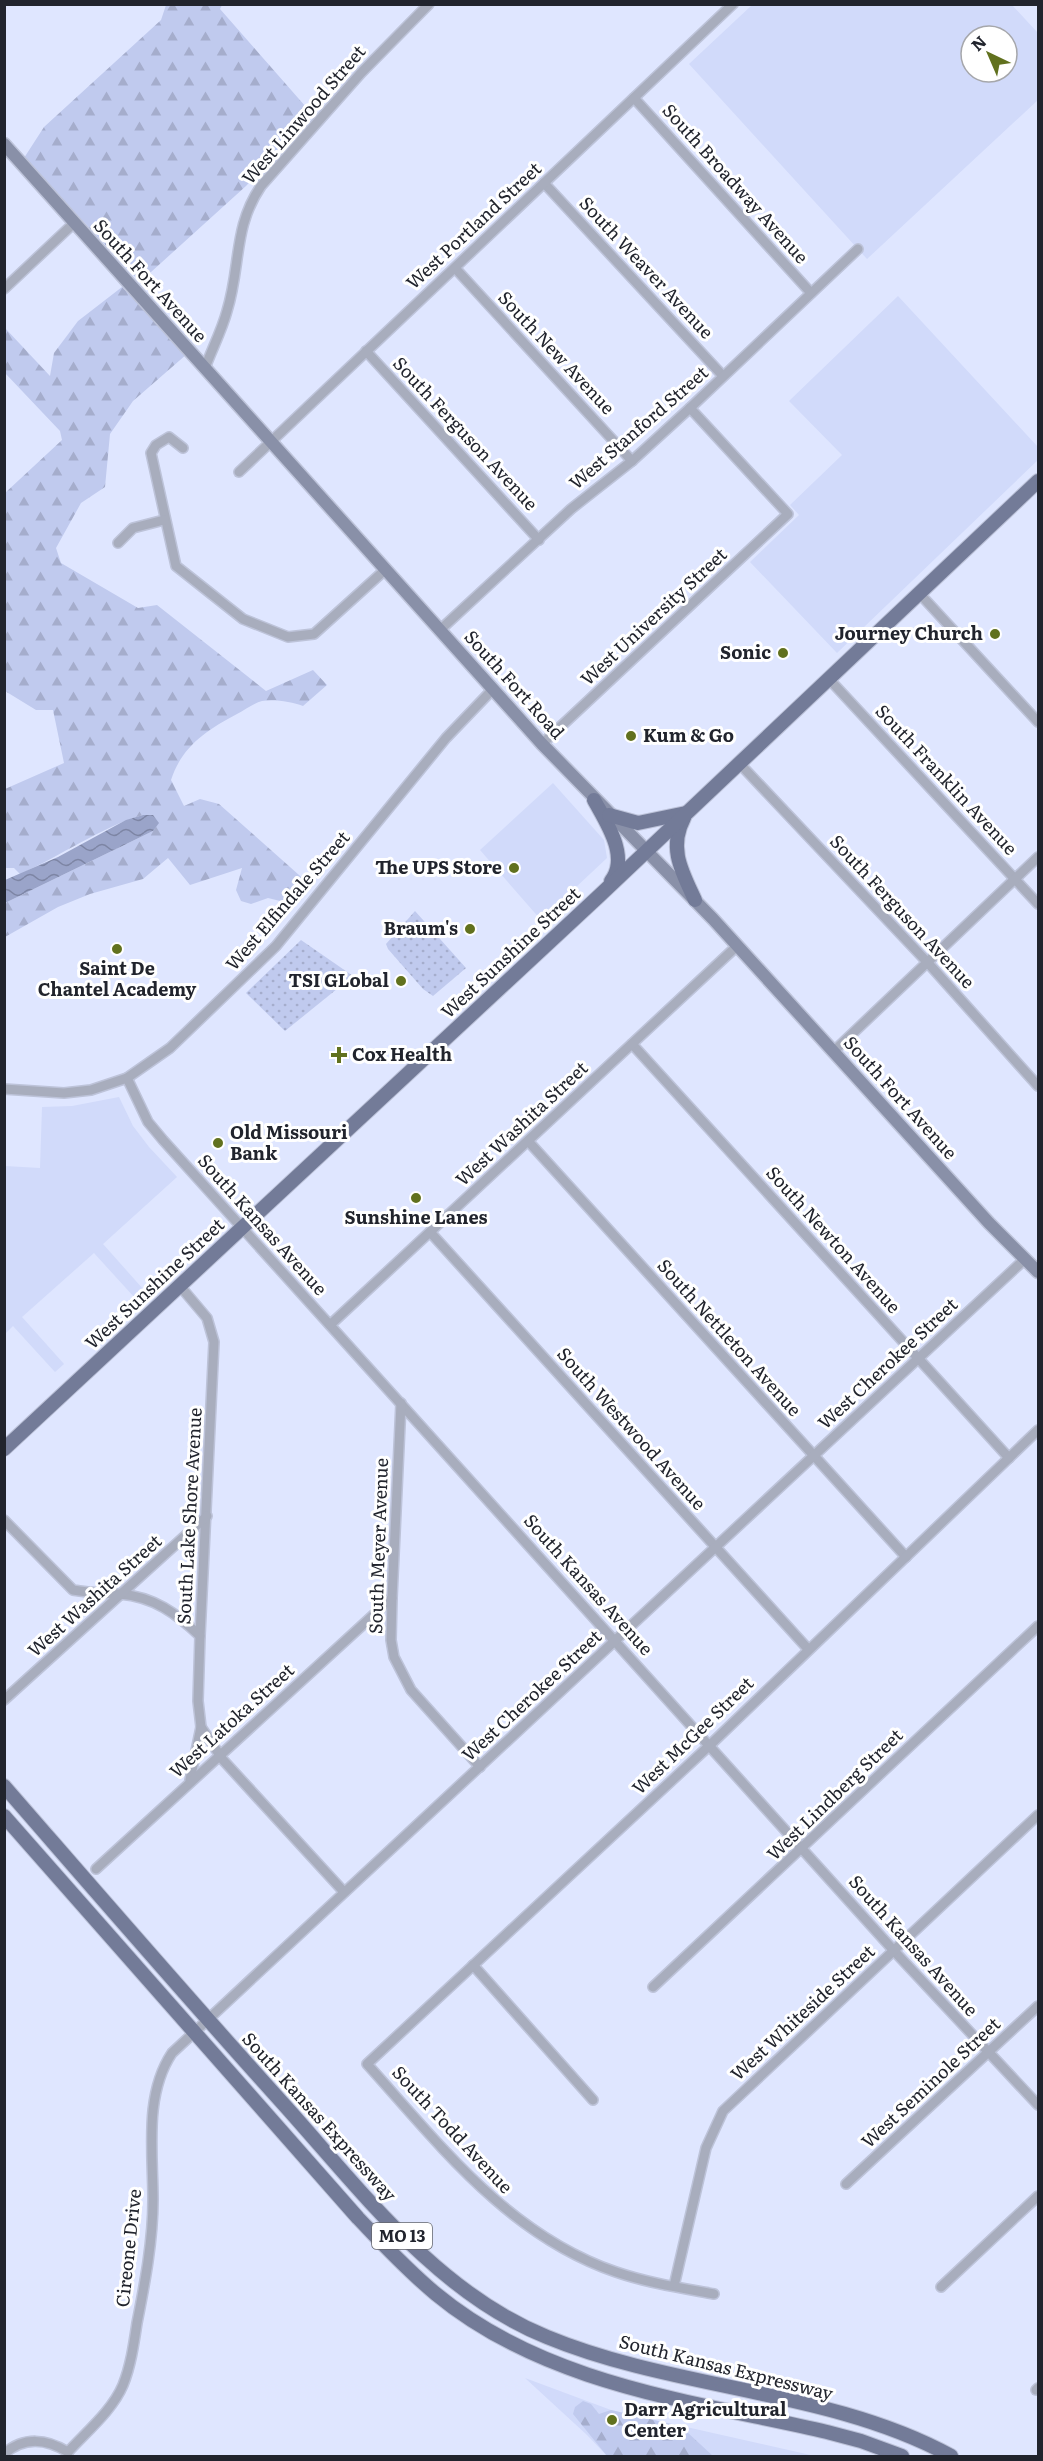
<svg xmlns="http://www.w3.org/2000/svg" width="1043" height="2461" viewBox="0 0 1043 2461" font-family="Literata,serif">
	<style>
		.built { fill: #d1dafa; fill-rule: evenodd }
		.grass { fill: url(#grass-dots) }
		.forest { fill: url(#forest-firs) }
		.water { fill: url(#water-waves) }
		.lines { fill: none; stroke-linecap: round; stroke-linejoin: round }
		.street-casing { stroke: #bdc3d9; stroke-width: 12 }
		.secondary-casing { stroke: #bdc3d9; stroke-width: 15 }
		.primary-casing { stroke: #bdc3d9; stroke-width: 16 }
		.street { stroke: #a8adbd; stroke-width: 9 }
		.secondary { stroke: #8990a8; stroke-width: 12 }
		.primary { stroke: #737b98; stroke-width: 14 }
		.poi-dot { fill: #61711e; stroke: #fff; stroke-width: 2 }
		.labels { text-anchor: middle; stroke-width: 6; stroke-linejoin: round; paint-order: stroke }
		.shield { fill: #fff; stroke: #64666c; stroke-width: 1.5 }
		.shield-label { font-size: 16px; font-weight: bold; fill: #21242d }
		.street-label { font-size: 18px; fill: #21242d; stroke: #fff }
		.poi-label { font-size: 18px; font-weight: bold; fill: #21242d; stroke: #fff; text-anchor: end }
	</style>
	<defs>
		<pattern id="grass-dots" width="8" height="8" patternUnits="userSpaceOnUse" patternTransform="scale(1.5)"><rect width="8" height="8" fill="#c0caee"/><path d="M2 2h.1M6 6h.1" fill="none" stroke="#a5adcc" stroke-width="1.8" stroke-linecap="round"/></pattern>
		<pattern id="forest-firs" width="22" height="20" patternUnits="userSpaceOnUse" patternTransform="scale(1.5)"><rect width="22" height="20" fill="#c0caee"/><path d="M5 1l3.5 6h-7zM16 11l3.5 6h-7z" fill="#a5adcc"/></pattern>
		<pattern id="water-waves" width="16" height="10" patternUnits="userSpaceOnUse" patternTransform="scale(1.5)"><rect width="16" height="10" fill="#9aa4c9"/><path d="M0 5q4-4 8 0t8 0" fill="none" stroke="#7d85a4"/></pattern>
	</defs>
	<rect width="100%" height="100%" fill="#dfe6ff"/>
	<g class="built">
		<path d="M 752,5 L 1012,5 L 1038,33 L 1038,100 L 867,259 L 689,64 ZM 971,36 L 1007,36 L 1007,72 L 971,72 Z"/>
		<polygon points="898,296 1038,447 1038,460 837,653 750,562 799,515 790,505 842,455 789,401"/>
		<polygon points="553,783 604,840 607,858 541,920 480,850"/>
		<polygon points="119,1097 133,1126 149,1147 177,1177 103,1244 143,1289 135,1298 94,1253 22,1317 64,1364 55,1372 13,1326 5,1334 5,1166 40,1168 42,1107 72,1106"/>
		<polygon points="525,2378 611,2410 815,2456 607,2456 587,2435"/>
	</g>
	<g class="grass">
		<polygon points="415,911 466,968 433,996 423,989 388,949 386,944"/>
		<polygon points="301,940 353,976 285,1031 246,993"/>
	</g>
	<g class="forest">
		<polygon points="166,5 222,5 220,9 313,115 246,186 140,282 24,158 44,127 161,20"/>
		<path d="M 122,287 L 187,354 L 133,401 L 110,434 L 105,487 L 81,503 L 56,548 L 61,563 L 138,608 L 157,605 L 266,691 L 313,670 L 327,685 L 303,706 C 292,702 275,699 262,701 C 254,703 245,710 237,714 C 207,730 182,746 171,780 L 184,806 L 200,799 L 219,804 L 308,883 L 297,898 L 284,902 L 268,898 L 251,904 L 241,901 L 236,890 L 242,868 L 190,885 L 168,858 L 143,879 L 90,894 L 58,907 L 5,937 L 5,903 L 153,831 L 143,815 C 101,827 61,856 20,874 L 14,868 L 5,868 L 5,789 L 64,763 L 53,710 L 36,710 L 5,691 L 5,493 L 62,440 L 60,431 L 5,373 L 5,328 L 50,376 L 54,353 L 78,321 Z"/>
		<polygon points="583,2401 591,2404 599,2414 611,2410 675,2425 687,2432 713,2456 607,2456 573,2414 575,2407"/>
	</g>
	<polygon class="water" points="143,815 153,815 159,823 153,831 5,903 5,880 58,857 126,820"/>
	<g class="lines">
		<g class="street-casing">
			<g id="street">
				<polyline points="634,98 811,293"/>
				<polyline points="544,183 723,376"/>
				<polyline points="455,268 632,461"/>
				<polyline points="4,289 74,223"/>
				<polyline points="366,351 539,540"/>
				<path d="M 205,368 C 212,349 222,330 227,311 C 241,266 233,227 261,186 L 361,73 L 429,4"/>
				<polyline points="183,448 169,437 156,445 151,453 176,566 243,619 288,637 314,634 386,569"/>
				<polyline points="239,472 733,4"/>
				<polyline points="118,543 133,528 164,520"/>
				<polyline points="919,593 1038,722"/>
				<polyline points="440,630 571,509 632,461 690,408 858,249"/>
				<polyline points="829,679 1038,904"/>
				<polyline points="542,744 788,514 690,408"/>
				<polyline points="739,763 928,963 1038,1086"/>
				<polyline points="632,1044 1009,1458"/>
				<polyline points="833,1052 1038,857"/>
				<polyline points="127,1078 148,1122 163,1140 895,1952 1038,2105"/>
				<polyline points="4,1089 64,1093 91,1090 127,1078 170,1048 276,946 446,738 493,689"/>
				<polyline points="528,1141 906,1557"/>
				<polyline points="430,1232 808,1649"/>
				<polyline points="180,1286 207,1318 214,1342 200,1636 198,1701 201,1727 223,1760 344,1892"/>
				<polyline points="330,1325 737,946"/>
				<polyline points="401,1403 392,1598 391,1640 394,1657 411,1690 480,1767"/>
				<path d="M 4,1520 L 73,1590 C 89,1593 104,1593 120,1594 C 154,1597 176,1613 200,1636"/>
				<polyline points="4,1700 207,1516"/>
				<polyline points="190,1780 201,1727"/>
				<polyline points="96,1869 392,1598"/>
				<polyline points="473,1965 593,2100"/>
				<polyline points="653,1987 1038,1626"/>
				<polyline points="846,2184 1038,2006"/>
				<polyline points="674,2286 706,2148 723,2111 1038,1815"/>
				<polyline points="941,2287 1038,2196"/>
				<path d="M 714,2294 C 681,2288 648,2283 616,2272 C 508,2235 440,2145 367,2064 L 710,1745 L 1038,1430"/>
				<polyline points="1036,2390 1038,2388"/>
				<path d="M 68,2452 C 86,2432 112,2411 123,2385 C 131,2365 134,2343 137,2323 C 145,2283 153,2240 153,2200 C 153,2151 144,2095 172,2053 L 1025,1259"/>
				<path d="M 4,2454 C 24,2436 47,2439 68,2452"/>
			</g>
		</g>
		<g class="secondary-casing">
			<polyline id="secondary" points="4,144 542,744 713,919 989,1223 1038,1272"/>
		</g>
		<g class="primary-casing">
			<g id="primary">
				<path d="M 594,800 C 606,822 630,857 611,881"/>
				<polyline points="609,815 638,823 686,813"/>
				<path d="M 684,818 C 668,848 682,872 695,900"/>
				<polyline points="4,1449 599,896 1038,481"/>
				<path d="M 4,1786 C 98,1894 191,2002 287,2108 C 363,2193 438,2293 547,2337 C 675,2390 831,2390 951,2456"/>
				<path d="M 4,1816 L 358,2218 C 383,2244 408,2271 436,2294 C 546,2385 693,2401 827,2432 L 861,2441 L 902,2456"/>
			</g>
		</g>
		<use href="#street" class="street"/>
		<use href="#secondary" class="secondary"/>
		<use href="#primary" class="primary"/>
	</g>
	<g class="poi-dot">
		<circle cx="995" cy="634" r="6"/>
		<circle cx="783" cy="653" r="6"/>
		<circle cx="631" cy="736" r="6"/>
		<circle cx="514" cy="868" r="6"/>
		<circle cx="470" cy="929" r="6"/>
		<circle cx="117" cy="949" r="6"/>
		<circle cx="401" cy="981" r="6"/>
		<path d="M336 1046h6v6h6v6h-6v6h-6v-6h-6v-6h6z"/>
		<circle cx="218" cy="1143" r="6"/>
		<circle cx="416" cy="1198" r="6"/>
		<circle cx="612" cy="2420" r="6"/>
	</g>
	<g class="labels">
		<rect class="shield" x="372" y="2223" width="60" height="26" rx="4.5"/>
		<g class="shield-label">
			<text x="402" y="2242">MO 13</text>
		</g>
		<g class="street-label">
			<text transform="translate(304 115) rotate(-49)" y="6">West Linwood Street</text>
			<text transform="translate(735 184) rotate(48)" y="6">South Broadway Avenue</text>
			<text transform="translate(474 226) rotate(-43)" y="6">West Portland Street</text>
			<text transform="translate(646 268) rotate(47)" y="6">South Weaver Avenue</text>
			<text transform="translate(150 281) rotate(48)" y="6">South Fort Avenue</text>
			<text transform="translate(556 353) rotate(47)" y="6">South New Avenue</text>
			<text transform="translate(639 428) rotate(-41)" y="6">West Stanford Street</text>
			<text transform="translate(465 434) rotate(47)" y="6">South Ferguson Avenue</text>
			<text transform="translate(654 617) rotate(-43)" y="6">West University Street</text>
			<text transform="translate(514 685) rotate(48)" y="6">South Fort Road</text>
			<text transform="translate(946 780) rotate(47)" y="6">South Franklin Avenue</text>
			<text transform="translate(288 901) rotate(-49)" y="6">West Elfindale Street</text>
			<text transform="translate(902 912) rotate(47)" y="6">South Ferguson Avenue</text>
			<text transform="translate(511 953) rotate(-43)" y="6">West Sunshine Street</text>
			<text transform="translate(900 1098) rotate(48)" y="6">South Fort Avenue</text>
			<text transform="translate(522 1124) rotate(-43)" y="6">West Washita Street</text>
			<text transform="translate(262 1225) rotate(48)" y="6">South Kansas Avenue</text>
			<text transform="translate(833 1240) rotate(48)" y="6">South Newton Avenue</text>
			<text transform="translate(155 1284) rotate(-43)" y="6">West Sunshine Street</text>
			<text transform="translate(729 1338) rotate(48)" y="6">South Nettleton Avenue</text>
			<text transform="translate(888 1364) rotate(-43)" y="6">West Cherokee Street</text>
			<text transform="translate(631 1429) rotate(48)" y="6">South Westwood Avenue</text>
			<text transform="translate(190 1516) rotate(-87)" y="6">South Lake Shore Avenue</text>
			<text transform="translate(379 1546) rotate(-88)" y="6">South Meyer Avenue</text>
			<text transform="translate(588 1585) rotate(48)" y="6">South Kansas Avenue</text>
			<text transform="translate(95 1596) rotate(-42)" y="6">West Washita Street</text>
			<text transform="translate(532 1696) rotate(-43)" y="6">West Cherokee Street</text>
			<text transform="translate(232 1721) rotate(-42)" y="6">West Latoka Street</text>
			<text transform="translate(693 1736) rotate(-44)" y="6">West McGee Street</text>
			<text transform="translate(835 1795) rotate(-44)" y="6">West Lindberg Street</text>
			<text transform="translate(913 1946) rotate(48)" y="6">South Kansas Avenue</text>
			<text transform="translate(803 2013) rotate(-43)" y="6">West Whiteside Street</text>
			<text transform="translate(931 2083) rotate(-43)" y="6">West Seminole Street</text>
			<text transform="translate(319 2117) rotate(48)" y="6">South Kansas Expressway</text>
			<text transform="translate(452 2130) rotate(47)" y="6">South Todd Avenue</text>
			<text transform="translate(129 2248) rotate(-84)" y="6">Cireone Drive</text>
			<text transform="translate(726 2368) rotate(14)" y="6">South Kansas Expressway</text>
		</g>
		<g class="poi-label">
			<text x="983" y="640">Journey Church</text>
			<text x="771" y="659">Sonic</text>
			<text x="643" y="742" text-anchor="start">Kum &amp; Go</text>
			<text x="502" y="874">The UPS Store</text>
			<text x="458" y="935">Braum's</text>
			<text x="117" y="975" text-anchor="middle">Saint De<tspan x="117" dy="21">Chantel Academy</tspan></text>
			<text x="389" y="987">TSI GLobal</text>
			<text x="352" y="1061" text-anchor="start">Cox Health</text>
			<text x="230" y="1139" text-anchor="start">Old Missouri<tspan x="230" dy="21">Bank</tspan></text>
			<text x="416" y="1224" text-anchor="middle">Sunshine Lanes</text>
			<text x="624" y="2416" text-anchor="start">Darr Agricultural<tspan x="624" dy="21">Center</tspan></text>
		</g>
	</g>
	<rect width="1043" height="2461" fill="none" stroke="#21242d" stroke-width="12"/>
	<g transform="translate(989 54) rotate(316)"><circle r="28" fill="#ffffff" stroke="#a6a7ab" stroke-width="1.5"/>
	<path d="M0-4.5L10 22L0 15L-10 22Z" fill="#61711e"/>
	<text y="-9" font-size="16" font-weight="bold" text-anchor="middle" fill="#21242d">N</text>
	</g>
</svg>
